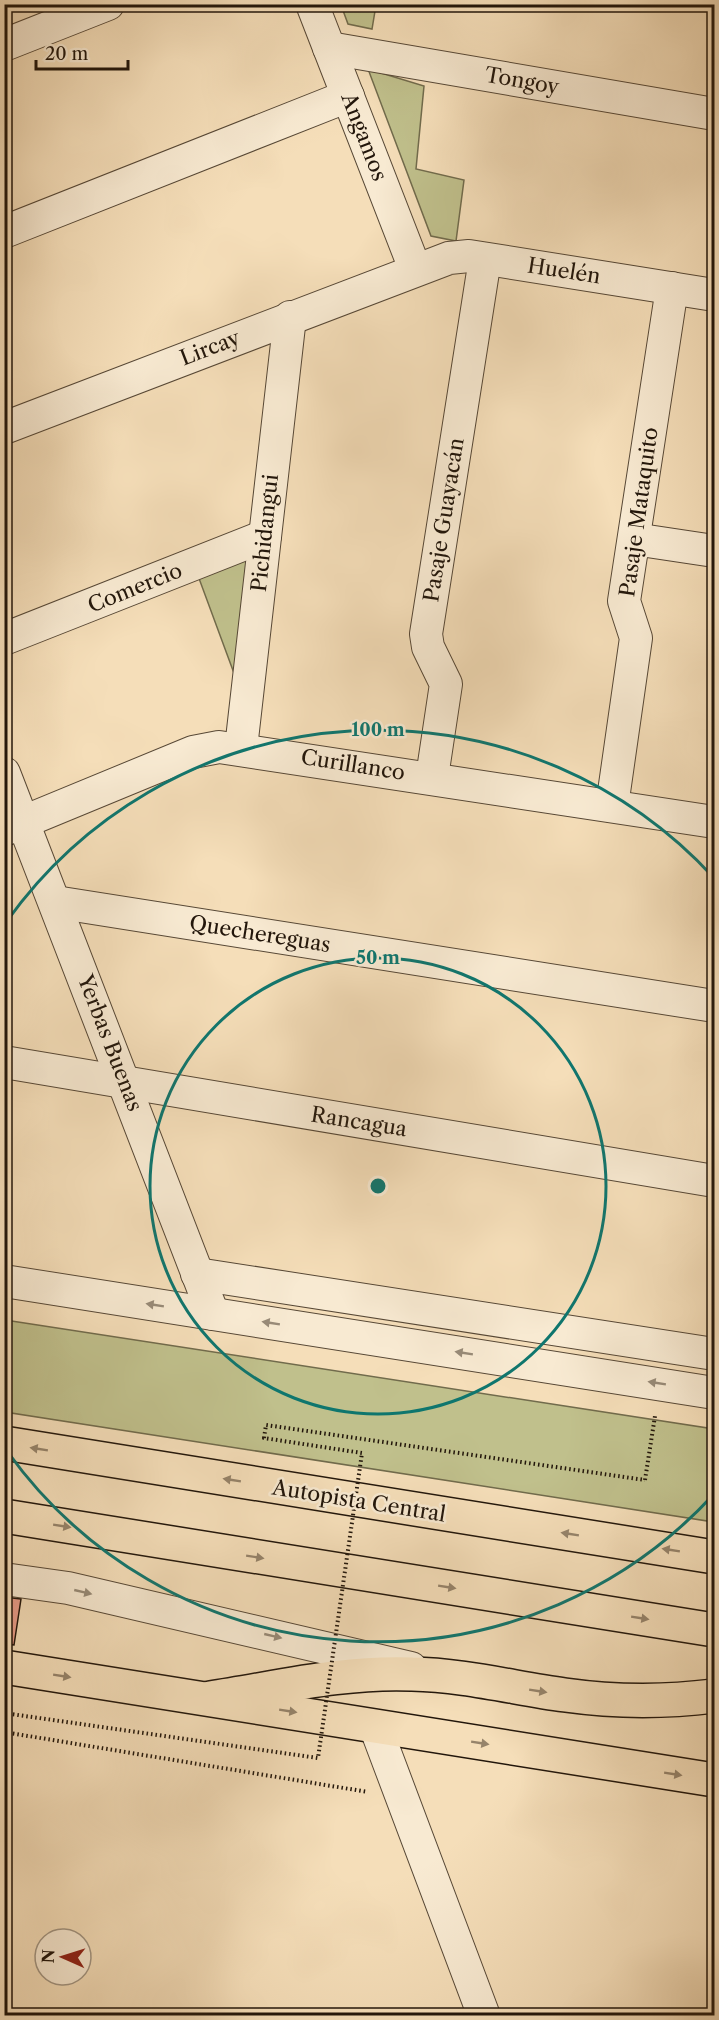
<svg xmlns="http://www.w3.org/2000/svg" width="719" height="2020" viewBox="0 0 719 2020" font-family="'Libre Caslon Text',serif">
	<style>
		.green { fill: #c0c08c; stroke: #716b4c; stroke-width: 1.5 }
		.building { fill: #e99d8a; stroke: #22160b; stroke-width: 1.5 }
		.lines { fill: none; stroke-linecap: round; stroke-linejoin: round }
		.minor-casing { stroke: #574836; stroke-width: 34 }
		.major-casing { stroke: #22160b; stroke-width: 36 }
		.highway-casing { stroke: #22160b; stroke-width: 36 }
		.path { stroke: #22160b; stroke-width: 4; stroke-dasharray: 1.5 3; stroke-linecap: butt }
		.minor { stroke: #f8ead2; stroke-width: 32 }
		.major { stroke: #f5deb9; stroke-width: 33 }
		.highway { stroke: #f5deb9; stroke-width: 33 }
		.path-bridge { stroke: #22160b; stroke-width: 4; stroke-dasharray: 1.5 3; stroke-linecap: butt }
		.oneway { fill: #988b78 }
		.oneway2 { fill: #96846b }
		.ring { fill: none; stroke: #0f766e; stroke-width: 3 }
		.labels { text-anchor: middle; stroke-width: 5; stroke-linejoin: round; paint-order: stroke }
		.street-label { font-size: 21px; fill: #22160b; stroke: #f8ead2 }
		.centre { fill: #0f766e; stroke: #f8ead2; stroke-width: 3 }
		.ring-label { font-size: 18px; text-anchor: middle; font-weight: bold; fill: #0f766e; stroke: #f8ead2; stroke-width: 5; stroke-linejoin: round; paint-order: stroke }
	</style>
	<rect width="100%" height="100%" fill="#f5deb9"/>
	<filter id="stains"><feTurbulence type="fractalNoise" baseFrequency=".00333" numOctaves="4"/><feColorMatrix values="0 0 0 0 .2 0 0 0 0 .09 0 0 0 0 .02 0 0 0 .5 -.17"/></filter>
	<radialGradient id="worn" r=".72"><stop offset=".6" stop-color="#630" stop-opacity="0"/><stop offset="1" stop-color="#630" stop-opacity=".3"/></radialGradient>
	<g class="green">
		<polygon points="341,5 376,5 372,29 348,24"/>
		<polygon points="368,69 424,86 416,169 464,180 456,241 431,236"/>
		<polygon points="257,549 245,703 197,573"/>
		<polygon points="5,1320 714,1429 714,1522 5,1412"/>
	</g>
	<polygon class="building" points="4,1597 21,1599 14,1645 4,1644"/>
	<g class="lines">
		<g class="minor-casing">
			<g id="minor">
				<polyline points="312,4 415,269"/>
				<polyline points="4,45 108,4"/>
				<polyline points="329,48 714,114"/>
				<polyline points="4,232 348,96"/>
				<polyline points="4,428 449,258 469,256 714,295"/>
				<polyline points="634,539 714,551"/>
				<polyline points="4,639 265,536"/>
				<polyline points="241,748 290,317"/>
				<polyline points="4,773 213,1314"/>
				<polyline points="432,777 446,684 428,647 426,634 485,259"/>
				<polyline points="612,806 636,638 624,601 672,288"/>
				<polyline points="4,830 193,752 219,747 714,822"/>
				<polyline points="55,902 714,1006"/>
				<polyline points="4,1062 714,1181"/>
				<polyline points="197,1274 714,1354"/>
				<polyline points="4,1281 714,1393"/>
				<polyline points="4,1579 68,1588 411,1668"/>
				<polyline points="375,1726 484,2016"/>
			</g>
		</g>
		<g class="major-casing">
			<polyline id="major" points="4,1667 714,1780"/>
		</g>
		<g class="highway-casing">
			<g id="highway">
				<polyline points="4,1443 714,1557"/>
				<polyline points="4,1516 714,1630"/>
				<path d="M 210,1698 C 276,1688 344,1671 412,1674 C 464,1675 514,1688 565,1695 C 615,1702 665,1702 714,1696"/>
			</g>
		</g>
		<g class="path">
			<polyline points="645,1480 655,1416"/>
			<polyline points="4,1732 368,1792"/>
		</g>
		<use href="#minor" class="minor"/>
		<use href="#major" class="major"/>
		<use href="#highway" class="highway"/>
		<polyline class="path-bridge" points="4,1713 318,1758 362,1453 264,1438 266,1425 645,1480"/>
	</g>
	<defs><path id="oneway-solid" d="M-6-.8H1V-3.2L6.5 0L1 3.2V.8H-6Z" transform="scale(1.5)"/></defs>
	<g class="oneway">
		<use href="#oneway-solid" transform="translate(155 1305) rotate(-171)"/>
		<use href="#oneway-solid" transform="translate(271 1323) rotate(-171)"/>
		<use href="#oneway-solid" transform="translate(464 1353) rotate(-171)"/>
		<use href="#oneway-solid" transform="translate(657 1383) rotate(-171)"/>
		<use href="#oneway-solid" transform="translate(83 1592) rotate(13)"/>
		<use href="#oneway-solid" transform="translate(273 1636) rotate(13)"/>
	</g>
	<g class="oneway2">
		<use href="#oneway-solid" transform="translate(39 1449) rotate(-171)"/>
		<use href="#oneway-solid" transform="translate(232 1480) rotate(-171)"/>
		<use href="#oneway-solid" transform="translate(62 1526) rotate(9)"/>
		<use href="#oneway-solid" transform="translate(570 1534) rotate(-171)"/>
		<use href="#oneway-solid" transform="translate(671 1550) rotate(-171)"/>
		<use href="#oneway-solid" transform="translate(255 1557) rotate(9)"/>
		<use href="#oneway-solid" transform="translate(447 1587) rotate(9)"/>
		<use href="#oneway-solid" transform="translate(640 1618) rotate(9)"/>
		<use href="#oneway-solid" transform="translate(62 1676) rotate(9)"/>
		<use href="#oneway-solid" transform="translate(538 1691) rotate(9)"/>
		<use href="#oneway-solid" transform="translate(288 1711) rotate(9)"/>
		<use href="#oneway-solid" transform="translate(480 1743) rotate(9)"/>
		<use href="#oneway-solid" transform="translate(673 1774) rotate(9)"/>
	</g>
	<g class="ring">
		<circle cx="378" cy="1186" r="228"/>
		<path d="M714 1494A456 456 0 0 1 7 1451M7 921A456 456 0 0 1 714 878"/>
	</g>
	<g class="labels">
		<g class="street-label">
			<text transform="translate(522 81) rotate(10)" y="7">Tongoy</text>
			<text transform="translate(364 137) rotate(69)" y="7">Angamos</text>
			<text transform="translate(564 271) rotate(9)" y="7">Huelén</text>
			<text transform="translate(210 348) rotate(-21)" y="7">Lircay</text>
			<text transform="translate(639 512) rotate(-82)" y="7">Pasaje Mataquito</text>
			<text transform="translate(444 520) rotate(-81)" y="7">Pasaje Guayacán</text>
			<text transform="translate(265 533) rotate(-84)" y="7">Pichidangui</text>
			<text transform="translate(135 588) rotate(-22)" y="7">Comercio</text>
			<text transform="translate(353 765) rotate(9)" y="7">Curillanco</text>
			<text transform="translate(260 934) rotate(9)" y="7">Quechereguas</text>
			<text transform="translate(110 1043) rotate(69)" y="7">Yerbas Buenas</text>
			<text transform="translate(359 1122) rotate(9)" y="7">Rancagua</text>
			<text transform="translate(359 1501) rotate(9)" y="7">Autopista Central</text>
		</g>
	</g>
	<circle cx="378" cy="1186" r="9" class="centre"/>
	<g class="ring-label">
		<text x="378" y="736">100 m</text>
		<text x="378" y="964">50 m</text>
	</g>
	<rect width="719" height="2020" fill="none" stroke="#f5deb9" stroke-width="24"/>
	<rect x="6" y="6" width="707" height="2008" fill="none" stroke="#22160b" stroke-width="3"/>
	<rect x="12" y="12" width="695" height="1996" fill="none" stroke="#22160b" stroke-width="1.5"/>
	<g transform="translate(63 1957) rotate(273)"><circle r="28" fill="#f8ead2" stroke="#a29582" stroke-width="1.5"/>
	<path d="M0-4.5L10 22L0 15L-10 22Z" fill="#8f2418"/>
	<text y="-9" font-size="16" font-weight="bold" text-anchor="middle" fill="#22160b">N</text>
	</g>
	<path d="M36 60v9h92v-9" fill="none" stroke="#22160b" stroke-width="3"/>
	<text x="45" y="60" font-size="18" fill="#22160b" stroke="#f8ead2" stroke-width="4.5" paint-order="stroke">20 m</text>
	<rect width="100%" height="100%" filter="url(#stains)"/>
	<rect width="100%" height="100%" fill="url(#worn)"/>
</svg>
